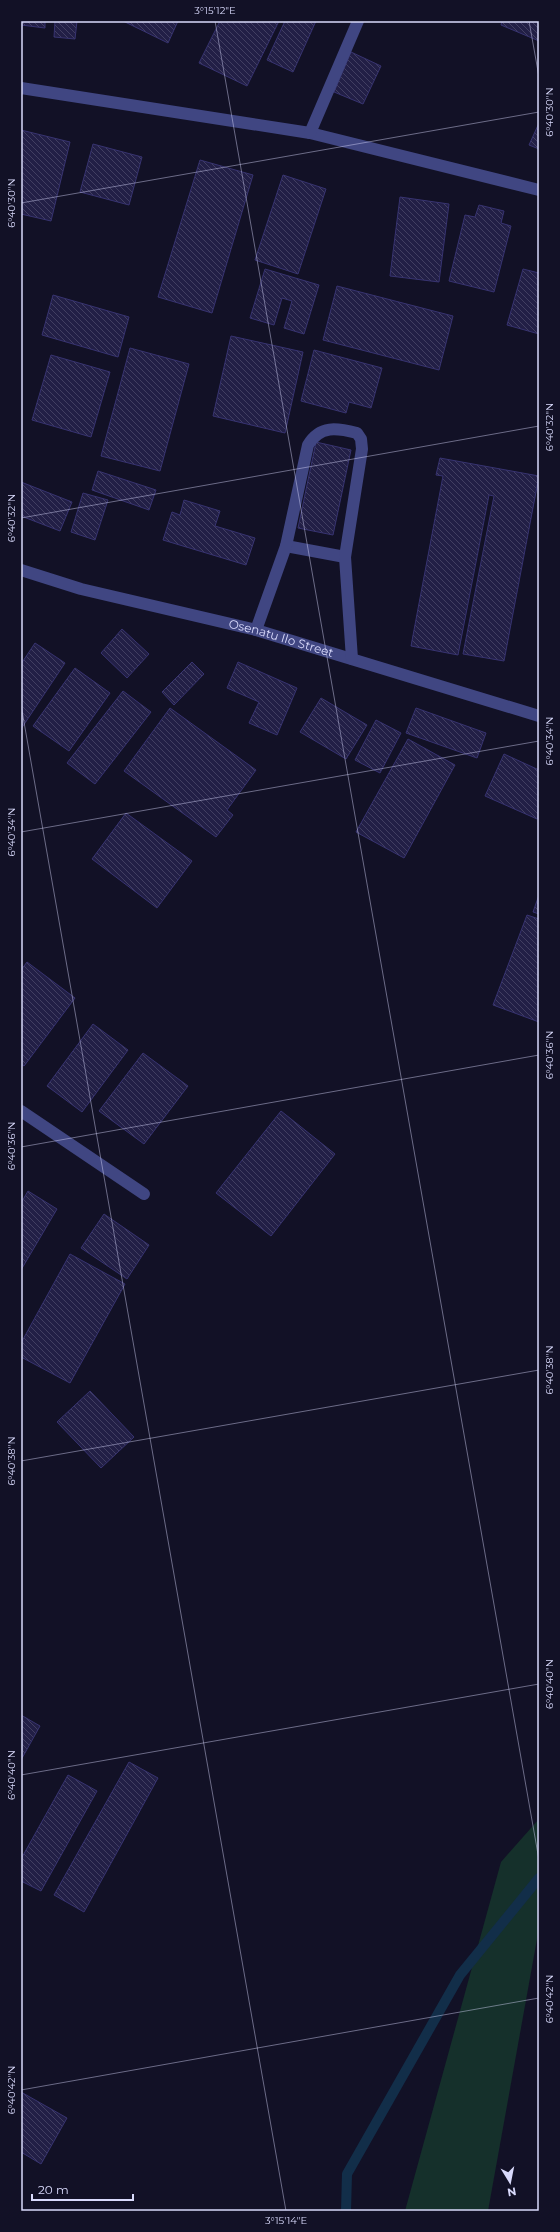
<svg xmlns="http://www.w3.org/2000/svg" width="560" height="2232" viewBox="0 0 560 2232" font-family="Montserrat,sans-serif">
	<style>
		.grass { fill: #15302b }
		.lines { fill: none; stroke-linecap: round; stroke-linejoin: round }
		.stream { stroke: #122e49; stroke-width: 10 }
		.building { fill: url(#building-back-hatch); stroke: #373370 }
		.minor { stroke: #404682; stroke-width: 12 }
		.ticks { fill: none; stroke: #d9dafc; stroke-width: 1; stroke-opacity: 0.45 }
		.labels { text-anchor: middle; stroke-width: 3; stroke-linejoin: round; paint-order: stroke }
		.street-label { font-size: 12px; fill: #d9dafc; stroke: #121126 }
		.neatline { fill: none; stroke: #d9dafc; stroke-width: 1.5 }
		.ticks-label { font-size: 10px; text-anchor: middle; fill: #d9dafc }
	</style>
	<defs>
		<pattern id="building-back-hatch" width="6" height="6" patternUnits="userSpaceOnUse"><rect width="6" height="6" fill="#221f46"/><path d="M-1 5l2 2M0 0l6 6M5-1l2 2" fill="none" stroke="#423f62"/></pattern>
	</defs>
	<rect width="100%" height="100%" fill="#121126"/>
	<polygon class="grass" points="539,1819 539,1928 488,2211 405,2211 501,1862"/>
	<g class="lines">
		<polyline class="stream" points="346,2211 347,2174 460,1975 539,1878"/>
	</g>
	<g class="building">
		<polygon points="21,21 45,21 45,28 21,25"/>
		<polygon points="55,21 77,21 75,39 54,37"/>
		<polygon points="123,21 178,21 168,43"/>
		<polygon points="220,21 279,21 247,86 199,63"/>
		<polygon points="285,21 316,21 293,72 267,60"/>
		<polygon points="502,21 539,21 539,41 501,25"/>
		<polygon points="351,52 381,66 363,104 334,92"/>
		<polygon points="539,123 539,149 529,145"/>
		<polygon points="21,130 70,142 51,221 21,214"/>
		<polygon points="93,144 142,157 129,205 80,192"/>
		<polygon points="200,160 253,175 212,313 158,297"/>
		<polygon points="283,175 326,189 298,274 255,260"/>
		<polygon points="400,197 449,204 439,282 390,276"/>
		<polygon points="479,205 504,211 501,223 511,226 494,292 449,281 465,215 475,217"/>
		<polygon points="265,269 319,285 304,334 284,328 292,301 282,298 274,325 250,318"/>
		<polygon points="523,269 539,273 539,334 507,325"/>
		<polygon points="337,286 453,316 439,370 323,340"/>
		<polygon points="53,295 129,317 118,357 42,335"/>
		<polygon points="231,336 303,352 285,433 213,416"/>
		<polygon points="130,348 189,364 160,471 101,456"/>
		<polygon points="314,350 382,368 371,408 349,402 346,413 301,401"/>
		<polygon points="51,355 110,372 91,437 32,420"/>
		<polygon points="316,442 351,450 333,535 298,528"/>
		<polygon points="440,458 539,476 504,661 463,654 494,496 489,495 458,655 411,646 443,476 436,475"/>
		<polygon points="98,471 156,490 149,510 92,490"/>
		<polygon points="21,482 72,502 60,531 21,516"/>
		<polygon points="83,493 108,500 95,540 71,532"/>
		<polygon points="184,500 220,511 215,526 255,538 246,565 163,540 172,512 180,515"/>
		<polygon points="122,629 149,654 127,678 101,653"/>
		<polygon points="35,643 65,663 21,729 21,664"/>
		<polygon points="192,662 204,674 174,705 162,692"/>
		<polygon points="238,662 297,688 277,735 249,723 259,702 227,688"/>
		<polygon points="75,668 110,693 69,751 33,726"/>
		<polygon points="123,691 151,712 95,784 67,763"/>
		<polygon points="321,698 367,725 346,759 300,732"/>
		<polygon points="170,708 256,770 227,810 233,815 216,837 124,771"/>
		<polygon points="416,708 486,733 477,758 406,733"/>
		<polygon points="376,720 401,733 380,773 355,760"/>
		<polygon points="408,739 455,765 404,858 356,832"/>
		<polygon points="504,754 539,770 539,814 537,819 485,796"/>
		<polygon points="126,813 192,861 157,908 92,859"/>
		<polygon points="539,895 539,914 533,912"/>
		<polygon points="527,915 539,919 539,1022 493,1005"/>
		<polygon points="27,962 75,998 24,1066 21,1064 21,970"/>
		<polygon points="93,1024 128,1050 82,1112 47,1086"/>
		<polygon points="143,1053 188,1086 144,1144 99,1111"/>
		<polygon points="281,1111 335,1154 271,1236 216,1193"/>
		<polygon points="28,1191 57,1209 21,1270 21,1203"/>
		<polygon points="104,1214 149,1245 127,1279 81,1248"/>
		<polygon points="70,1254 125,1284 70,1383 21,1357 21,1343"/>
		<polygon points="90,1391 134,1437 101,1468 57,1422"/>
		<polygon points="21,1715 40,1726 21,1760"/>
		<polygon points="129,1762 158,1778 84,1912 54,1895"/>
		<polygon points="68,1775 97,1791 41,1891 21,1881 21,1859"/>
		<polygon points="21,2092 67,2118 41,2164 21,2152"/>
	</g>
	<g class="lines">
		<g class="minor">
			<polyline points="21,88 310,133 539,190"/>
			<polyline points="310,133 358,21"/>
			<polyline points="286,546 345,557"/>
			<path id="s1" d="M 21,570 L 81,589 L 256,630 L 539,716"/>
			<path d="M 256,630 L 286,546 L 308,445 C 320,425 337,428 357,433 L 361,439 L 362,449 L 345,557 L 352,659"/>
			<polyline points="21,1111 144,1194"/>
		</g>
	</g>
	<path class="ticks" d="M 215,21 L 539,1860M 529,21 L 539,77M 21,203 L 539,112M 21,518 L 539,426M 21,705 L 286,2211M 21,832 L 539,741M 21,1147 L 539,1055M 21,1461 L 539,1370M 21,1775 L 539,1684M 21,2090 L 539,1998"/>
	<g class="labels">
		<g class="street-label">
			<text dy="4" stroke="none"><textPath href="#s1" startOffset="269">Osenatu Ilo Street</textPath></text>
		</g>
	</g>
	<rect width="560" height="2232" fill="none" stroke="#121126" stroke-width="44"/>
	<g transform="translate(510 2182) rotate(170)" stroke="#121126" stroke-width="3" paint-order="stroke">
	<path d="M0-3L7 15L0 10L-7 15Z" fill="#d9dafc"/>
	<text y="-6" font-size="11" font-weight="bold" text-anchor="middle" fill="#d9dafc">N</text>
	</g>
	<path d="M32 2194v6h101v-6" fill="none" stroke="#d9dafc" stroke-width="2"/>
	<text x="38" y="2194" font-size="12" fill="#d9dafc" stroke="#121126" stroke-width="3" paint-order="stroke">20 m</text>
	<rect x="22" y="22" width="516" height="2188" class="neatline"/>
	<g class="ticks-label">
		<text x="215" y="14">3°15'12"E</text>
		<text transform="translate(549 112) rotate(-90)" y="4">6°40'30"N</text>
		<text transform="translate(11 203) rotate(-90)" y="4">6°40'30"N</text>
		<text transform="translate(549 427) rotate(-90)" y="4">6°40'32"N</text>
		<text transform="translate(11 518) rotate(-90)" y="4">6°40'32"N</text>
		<text transform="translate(549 741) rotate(-90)" y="4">6°40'34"N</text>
		<text transform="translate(11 832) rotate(-90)" y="4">6°40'34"N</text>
		<text transform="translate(549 1055) rotate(-90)" y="4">6°40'36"N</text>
		<text transform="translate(11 1146) rotate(-90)" y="4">6°40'36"N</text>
		<text transform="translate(549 1370) rotate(-90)" y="4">6°40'38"N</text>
		<text transform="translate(11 1461) rotate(-90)" y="4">6°40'38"N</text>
		<text transform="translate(549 1684) rotate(-90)" y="4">6°40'40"N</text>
		<text transform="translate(11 1775) rotate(-90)" y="4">6°40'40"N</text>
		<text transform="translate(549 1999) rotate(-90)" y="4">6°40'42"N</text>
		<text transform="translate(11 2090) rotate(-90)" y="4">6°40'42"N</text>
		<text x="286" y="2224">3°15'14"E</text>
	</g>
</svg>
